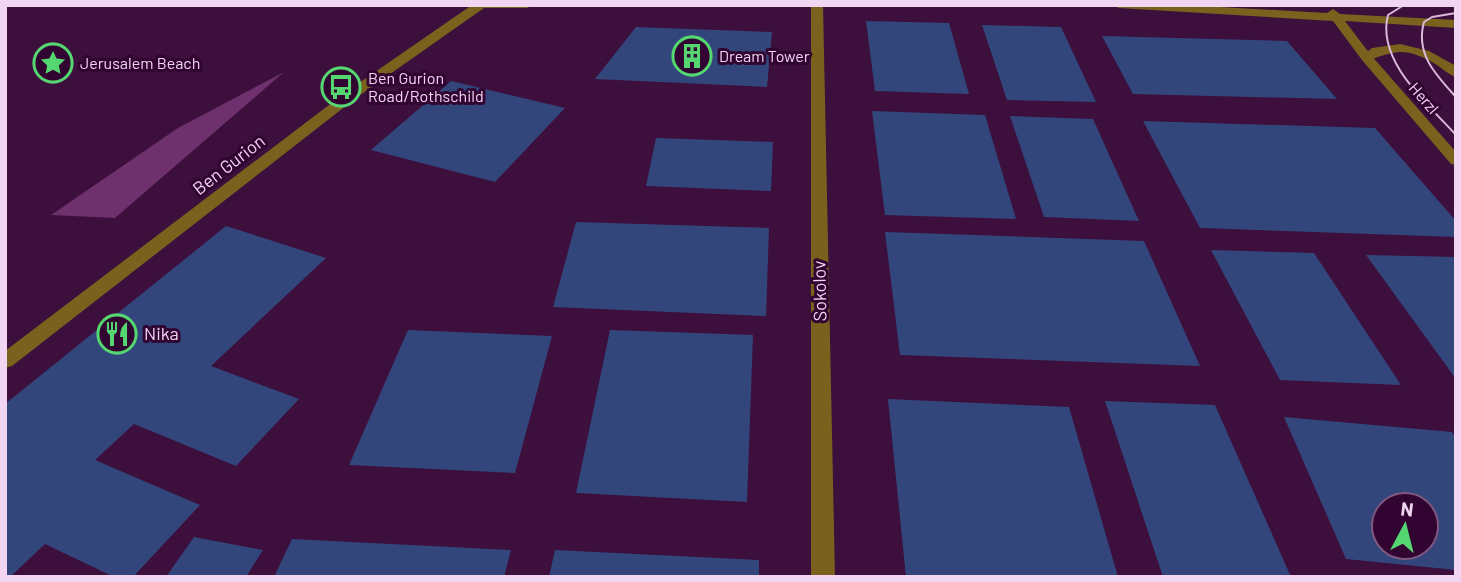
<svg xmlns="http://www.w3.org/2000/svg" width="1461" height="582" viewBox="0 0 1461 582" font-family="Barlow,sans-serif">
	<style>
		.green { fill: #6e316d }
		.building { fill: #33467c; fill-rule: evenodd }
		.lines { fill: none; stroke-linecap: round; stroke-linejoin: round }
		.minor { fill: #7a611e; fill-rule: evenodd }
		.tertiary { fill: #7a611e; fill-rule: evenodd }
		.tram { stroke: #d9bad8; stroke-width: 2 }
		.labels { text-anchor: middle; stroke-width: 6; stroke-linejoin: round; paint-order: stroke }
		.far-poi-label { font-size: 16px; fill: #f2d6f1; stroke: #310431; text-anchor: start }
		.far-street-label { font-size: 16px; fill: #f2d6f1; stroke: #310431 }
		.street-label { font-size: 18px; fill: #f2d6f1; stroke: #310431 }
		.poi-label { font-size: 18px; fill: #f2d6f1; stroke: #310431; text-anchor: start }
	</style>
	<rect width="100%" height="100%" fill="#3c0f3c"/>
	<polygon class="green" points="284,72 115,218 51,215 178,128"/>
	<g class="building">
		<polygon points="866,21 949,23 969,94 875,91"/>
		<polygon points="982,25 1061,27 1096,102 1007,100"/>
		<polygon points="636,27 772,32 767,87 595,79"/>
		<polygon points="1102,36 1287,41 1337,99 1133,94"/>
		<polygon points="451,81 565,108 495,182 371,150"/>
		<polygon points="872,111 985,115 1016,219 885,215"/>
		<polygon points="1010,116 1093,119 1139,221 1044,217"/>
		<polygon points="1143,121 1375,128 1456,221 1456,237 1200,228"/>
		<polygon points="656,138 773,142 771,191 646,186"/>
		<polygon points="576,222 769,228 766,316 553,307"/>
		<polygon points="226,226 326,258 211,366 299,399 236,466 134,424 95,460 200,505 133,577 114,577 45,544 10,577 5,577 5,404"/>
		<polygon points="885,232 1144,241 1200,366 900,355"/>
		<polygon points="1211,250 1314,253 1401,385 1280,380"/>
		<polygon points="1366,255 1456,257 1456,379"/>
		<polygon points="408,330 552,336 515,473 349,465"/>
		<polygon points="610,330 753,335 747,502 576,493"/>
		<polygon points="888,399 1069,407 1118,577 906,577"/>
		<polygon points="1105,401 1215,405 1291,577 1163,577"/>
		<path d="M 1284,417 L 1452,432 L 1456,439 L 1456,570 L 1346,559 ZM 1384,505 L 1426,505 L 1426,547 L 1384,547 Z"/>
		<polygon points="194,537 263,550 246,577 166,577"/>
		<polygon points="292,539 511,550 504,577 274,577"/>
		<polygon points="555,550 759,560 759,577 549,577"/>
	</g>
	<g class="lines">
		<g class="minor">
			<polygon points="811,5 823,5 835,577 811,577"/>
			<path d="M 1400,44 L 1429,51 L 1456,66 L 1456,77 C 1447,74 1440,66 1432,62 C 1402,46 1394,52 1366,61 L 1360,57 L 1372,48 Z"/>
		</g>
		<g class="tertiary">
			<polygon points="472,5 533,5 527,8 484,8 356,98 12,366 5,368 5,351 346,92"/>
			<polygon points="1113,5 1185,5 1327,13 1333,9 1340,14 1456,20 1456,28 1345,21 1370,54 1456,152 1456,165 1451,164 1362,60 1333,21 1119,8"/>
		</g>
		<g class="tram">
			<path d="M 1404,5 L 1388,15 C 1376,61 1428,104 1456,135"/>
			<path d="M 1456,13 L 1432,17 L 1424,22 C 1415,54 1436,75 1456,97"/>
		</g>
	</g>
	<defs>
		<g id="building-ring" transform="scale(2.0125)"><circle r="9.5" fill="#310431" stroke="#56d671" stroke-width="1.5"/><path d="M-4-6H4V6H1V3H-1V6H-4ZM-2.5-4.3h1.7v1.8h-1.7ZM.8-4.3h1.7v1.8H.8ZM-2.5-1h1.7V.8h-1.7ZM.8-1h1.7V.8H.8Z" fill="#56d671"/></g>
		<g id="sight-ring" transform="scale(2.0125)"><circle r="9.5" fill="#310431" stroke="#56d671" stroke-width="1.5"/><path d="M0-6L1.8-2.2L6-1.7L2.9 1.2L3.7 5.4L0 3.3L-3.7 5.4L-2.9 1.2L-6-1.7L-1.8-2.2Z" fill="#56d671"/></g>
		<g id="bus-ring" transform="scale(2.0125)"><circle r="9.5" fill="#310431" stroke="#56d671" stroke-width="1.5"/><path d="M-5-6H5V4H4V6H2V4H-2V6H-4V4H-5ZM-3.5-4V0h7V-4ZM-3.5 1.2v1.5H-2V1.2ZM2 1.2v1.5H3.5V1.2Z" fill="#56d671"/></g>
		<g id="restaurant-ring" transform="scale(2.0125)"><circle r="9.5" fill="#310431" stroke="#56d671" stroke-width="1.5"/><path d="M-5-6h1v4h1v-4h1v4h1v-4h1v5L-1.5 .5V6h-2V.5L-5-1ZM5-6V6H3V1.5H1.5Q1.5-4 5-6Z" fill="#56d671"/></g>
	</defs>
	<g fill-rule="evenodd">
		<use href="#building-ring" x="692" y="56"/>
		<use href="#sight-ring" x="53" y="63"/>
		<use href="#bus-ring" x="341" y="87"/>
		<use href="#restaurant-ring" x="117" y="334"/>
	</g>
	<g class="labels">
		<g class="far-poi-label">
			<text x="719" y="62">Dream Tower</text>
			<text x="80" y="69">Jerusalem Beach</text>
			<text x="368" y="84">Ben Gurion<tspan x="368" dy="18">Road/Rothschild</tspan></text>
		</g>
		<g class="far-street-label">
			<text transform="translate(1424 98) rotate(49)" y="6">Herzl</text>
		</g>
		<g class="street-label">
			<text transform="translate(229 165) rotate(-38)" y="6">Ben Gurion</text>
			<text transform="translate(820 291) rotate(-91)" y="6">Sokolov</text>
		</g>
		<g class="poi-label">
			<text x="144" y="340">Nika</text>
		</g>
	</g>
	<rect width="1461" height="582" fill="none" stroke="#f2d6f1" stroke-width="14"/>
	<g transform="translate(1405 526) rotate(7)"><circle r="33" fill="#310431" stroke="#7e587e" stroke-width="2"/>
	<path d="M0-5L12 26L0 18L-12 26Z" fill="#56d671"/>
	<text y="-10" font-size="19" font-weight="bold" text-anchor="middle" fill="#f2d6f1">N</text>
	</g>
</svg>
